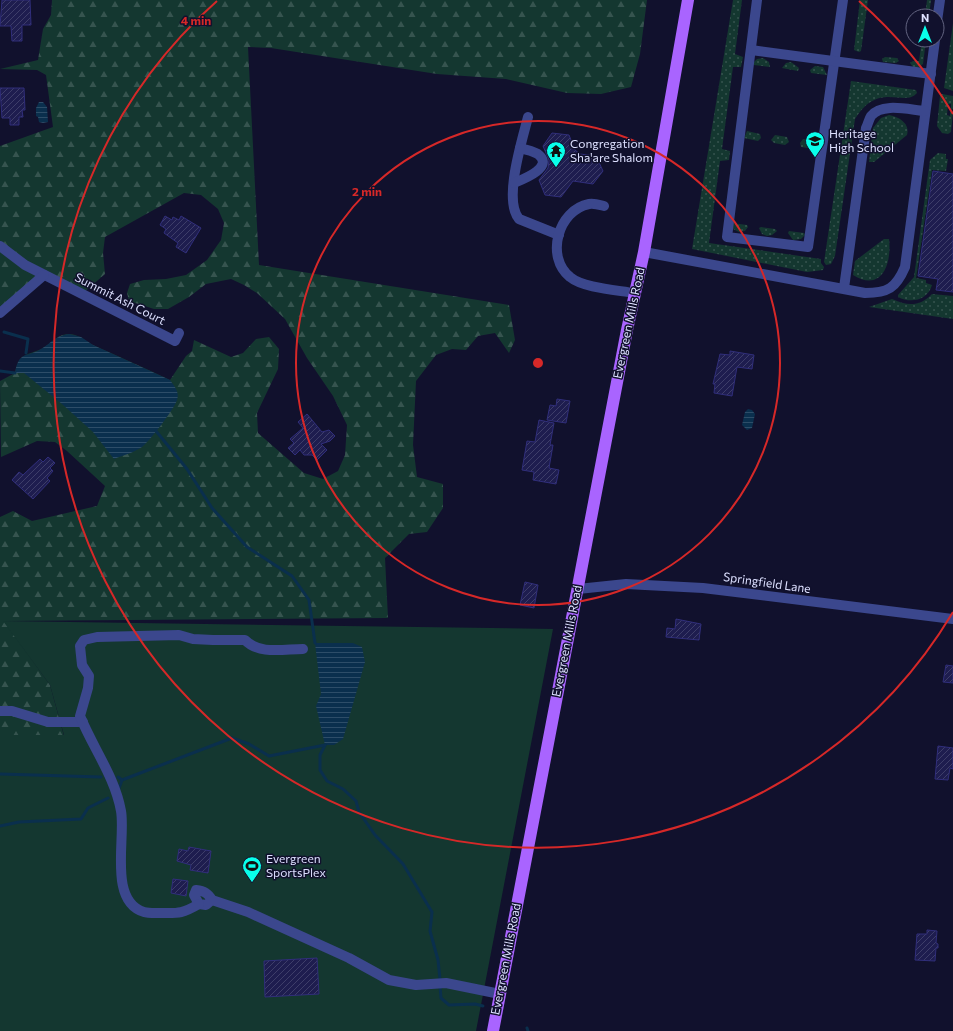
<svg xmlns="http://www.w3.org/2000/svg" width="953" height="1031" viewBox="0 0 953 1031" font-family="Commissioner,sans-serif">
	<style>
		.grass { fill: url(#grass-dots) }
		.forest { fill: url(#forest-firs) }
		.garden { fill: #143730 }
		.water { fill: url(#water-rules) }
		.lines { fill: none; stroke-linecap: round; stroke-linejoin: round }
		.stream { stroke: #0a2f4d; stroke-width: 3 }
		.building { fill: url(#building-hatch); stroke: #302e7b }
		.minor { stroke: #3b478d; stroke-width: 10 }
		.major { stroke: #a964ff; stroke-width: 12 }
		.ring { fill: none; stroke: #d62828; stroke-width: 2 }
		.labels { text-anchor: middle; stroke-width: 3; stroke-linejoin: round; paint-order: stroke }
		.poi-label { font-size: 12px; fill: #dde0ff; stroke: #11112d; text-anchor: start }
		.street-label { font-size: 12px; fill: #dde0ff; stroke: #11112d }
		.centre { fill: #d62828; stroke: #11112d; stroke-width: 2 }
		.ring-label { font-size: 12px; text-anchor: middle; font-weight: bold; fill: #d62828; stroke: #11112d; stroke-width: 3; stroke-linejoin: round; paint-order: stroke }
	</style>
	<defs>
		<pattern id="grass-dots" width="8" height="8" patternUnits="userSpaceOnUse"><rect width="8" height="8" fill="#143730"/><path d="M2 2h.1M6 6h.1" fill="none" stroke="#36544f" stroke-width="1.8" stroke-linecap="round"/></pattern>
		<pattern id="forest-firs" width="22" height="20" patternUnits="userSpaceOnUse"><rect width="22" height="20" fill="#143730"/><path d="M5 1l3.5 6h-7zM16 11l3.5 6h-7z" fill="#36544f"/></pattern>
		<pattern id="water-rules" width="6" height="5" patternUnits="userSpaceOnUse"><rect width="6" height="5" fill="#0a2f4d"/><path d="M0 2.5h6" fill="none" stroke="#2d4d68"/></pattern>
		<pattern id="building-hatch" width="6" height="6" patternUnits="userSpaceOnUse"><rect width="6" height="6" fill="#1e1d4f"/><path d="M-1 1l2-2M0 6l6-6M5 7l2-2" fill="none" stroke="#3e3e69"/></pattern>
	</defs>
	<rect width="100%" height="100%" fill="#11112d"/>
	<g class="grass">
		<polygon points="733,0 742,0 735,54 743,57 741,67 733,67 722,149 730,151 729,160 720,161 709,243 821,259 821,263 824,267 823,270 807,272 692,249"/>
		<polygon points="860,0 868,0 861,51 859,52 854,50"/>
		<polygon points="927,0 931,0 929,16 925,16"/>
		<polygon points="953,23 953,91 944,88"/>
		<polygon points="922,40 926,40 923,64 919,67 913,67 910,63 913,61 919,61"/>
		<polygon points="885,57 897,58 899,61 896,63 883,62 882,59"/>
		<polygon points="763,58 769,62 770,67 754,65 753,63 757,59"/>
		<polygon points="791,62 799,68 798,71 782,68 786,63"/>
		<polygon points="815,66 823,67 827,75 811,73 810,70"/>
		<path d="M 851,81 L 916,90 L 917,93 C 904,108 879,80 855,119 L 835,256 L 831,264 L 826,265 L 824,262 Z"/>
		<polygon points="942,94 953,96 953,109 951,109 951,104 948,104 947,115 950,116 950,112 953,112 951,132 948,134 942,133 937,126 940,96"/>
		<path d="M 889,115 C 900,117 910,124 907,135 L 874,162 L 869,162 L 873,128 L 881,118 Z"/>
		<polygon points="747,131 760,134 761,138 758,141 744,138"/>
		<polygon points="775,135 787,137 789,142 785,145 774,143 771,140"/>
		<polygon points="803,139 814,140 817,146 814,149 801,147 800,143"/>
		<path d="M 938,153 L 946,154 L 946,159 L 948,159 L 946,171 L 932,170 L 916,278 L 926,280 L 926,283 L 932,285 C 928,300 911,304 898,297 L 898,295 L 914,277 L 930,160 Z"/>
		<polygon points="732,223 747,225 748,227 745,231 739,232 733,229"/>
		<polygon points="761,227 775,229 777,231 772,235 767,236 762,234 759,228"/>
		<polygon points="789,231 804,233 805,235 801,239 793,240 788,233"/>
		<path d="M 884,239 L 889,239 C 892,263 882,293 853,275 L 855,261 Z"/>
		<path d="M 932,294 L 953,296 L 953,319 L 869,307 L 892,299 C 907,306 920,307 932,294 Z"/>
	</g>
	<path class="forest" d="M 52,0 L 647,0 L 640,54 L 631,87 L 601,94 L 567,93 L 506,79 L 437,74 L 271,48 L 248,47 L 259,265 L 509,305 L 515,340 L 509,353 L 495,333 L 478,336 L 466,350 L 452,349 L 436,355 L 416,381 L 413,445 L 417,477 L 443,484 L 443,508 L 427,532 L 409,534 L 385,558 L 388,618 L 4,621 L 50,685 L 64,736 L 0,911 L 0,517 L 13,511 L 32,521 L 97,506 L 105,486 L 67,451 L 55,442 L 37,441 L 1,457 L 0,381 L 15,373 C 19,355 23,356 39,350 C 50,346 54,336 67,334 C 78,333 86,342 95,346 C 120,357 145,368 170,380 L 186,356 L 192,351 L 194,340 L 231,357 L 243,353 L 256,339 L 269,337 L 279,349 L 278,369 L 257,413 L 258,433 L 304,473 L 323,479 L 338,471 L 345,455 L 347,425 L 333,396 L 307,358 L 285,319 L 257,293 L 244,285 L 231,279 L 206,284 L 189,297 L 168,309 L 154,309 L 129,301 L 127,293 L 130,284 L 144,280 L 166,279 L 186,275 L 207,260 L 221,240 L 224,223 L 218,209 L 201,195 L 184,193 L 105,237 L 103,253 L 105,274 L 82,294 L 44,275 L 0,313 L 0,146 L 53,127 L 46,75 L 37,70 L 0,69 L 38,60 L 43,29 L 51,15 Z"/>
	<polygon class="garden" points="3,621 553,629 476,1031 0,1031 0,735 64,735 50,685"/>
	<g class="water">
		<polygon points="39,102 43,102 47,107 48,122 43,123 39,122 38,117 36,116 36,108"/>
		<path d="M 69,334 L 81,337 L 93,345 L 170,380 C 174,386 180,392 177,400 C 175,408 149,442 142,447 C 133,453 124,455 114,459 L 93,432 L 62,404 L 24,373 L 15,373 C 19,350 27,358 41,349 C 53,342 53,337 69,334 Z"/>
		<polygon points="748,409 752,410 755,414 752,428 747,430 742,425 745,412"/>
		<polygon points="315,643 353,643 362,647 365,662 343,739 334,745 325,745 316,706 321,694"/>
	</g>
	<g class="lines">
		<g class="stream">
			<polyline points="4,332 28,339 26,353"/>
			<polyline points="0,371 15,373"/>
			<polyline points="156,431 187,469 212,508 247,547 292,576 309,600 315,643"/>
			<polyline points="325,745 320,755 320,770 327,781 343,789 356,801 359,812 375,835 403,864 432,912 430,931 438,960 440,979"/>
			<polyline points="0,774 101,777"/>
			<polyline points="118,777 122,780 232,738 249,744 269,756 325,745"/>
			<polyline points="118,791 122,780"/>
			<polyline points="0,826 19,822 81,819 88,808 108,798"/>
			<polyline points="440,986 441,998 449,1005 475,1004 483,1006"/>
			<polyline points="527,1028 528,1031"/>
		</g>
	</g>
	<g class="building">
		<polygon points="2,0 30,0 31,25 22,25 22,41 12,41 11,26 0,26"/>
		<polygon points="0,88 24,88 25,110 22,110 23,117 19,117 19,125 10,125 10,118 2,118"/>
		<polygon points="552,133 569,135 575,150 580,154 596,156 603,171 593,184 573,181 561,197 545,195 539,180 548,168 549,160 543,146"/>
		<polygon points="933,171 953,174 953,292 936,290 938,279 918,276"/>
		<polygon points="165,216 172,220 173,217 179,220 181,216 201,228 186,253 176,247 178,243 164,233 166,229 160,225"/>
		<polygon points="730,351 754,355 752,369 737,367 732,396 714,393 715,384 713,384 720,354 730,355"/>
		<polygon points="557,399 570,401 566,423 547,420 550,405 556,406"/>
		<polygon points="307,414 322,432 329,430 335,436 330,441 321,444 327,450 317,460 312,455 304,455 300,450 295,455 288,448 294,443 290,439 303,428 298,422"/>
		<polygon points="539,420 554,423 550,445 553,445 549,468 559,470 556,484 533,480 534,472 522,470 527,441 535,442"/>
		<polygon points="48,457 55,463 50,468 53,471 47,478 50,481 33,499 12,480 19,472 23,475 40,459 43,462"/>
		<polygon points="525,582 538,585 534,608 520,605"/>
		<polygon points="676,619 701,624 699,640 666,637 667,628 675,629"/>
		<polygon points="946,665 953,666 953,683 943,682"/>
		<polygon points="938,746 953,748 953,769 950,768 948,780 935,779"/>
		<polygon points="189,847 211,851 208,873 190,870 191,865 177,861 179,849 188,851"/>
		<polygon points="173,879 188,881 186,896 171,893"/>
		<polygon points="927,930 937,931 936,943 938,944 938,948 936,948 935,961 915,960 917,934 927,934"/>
		<polygon points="317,958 319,994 265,997 264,961"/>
	</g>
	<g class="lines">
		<g class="minor">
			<polyline points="757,0 727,237 808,247 843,0"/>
			<polyline points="937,21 940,0"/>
			<polyline points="751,50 931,74"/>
			<path d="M 528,117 C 522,141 503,200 519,219 L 559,235"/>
			<path d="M 514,183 C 521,180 554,168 539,155 C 535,151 526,150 520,148"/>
			<path d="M 604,206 C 600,205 594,203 589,204 C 558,210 545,257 570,277 C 583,288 617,290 634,293"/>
			<polyline points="0,246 25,265 175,341 179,333"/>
			<path d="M 644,252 L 865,293 C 888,293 896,288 905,267 L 935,40"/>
			<path d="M 844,288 L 866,128 C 868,124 869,119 871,116 C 882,102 910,110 925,111"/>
			<polyline points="0,313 44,275"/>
			<polyline points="578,589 626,584 703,588 953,619"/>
			<polyline points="0,711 12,711 48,722 83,722"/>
			<path d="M 212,900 C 208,893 204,891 196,890 L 194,895 L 199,904 L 206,905 L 212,900 L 248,912 L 349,958 L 389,980 L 416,985 L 446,983 L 500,994"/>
			<path d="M 199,904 C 180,915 178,913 156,913 C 152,913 147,913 144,912 C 108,901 126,838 121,811 C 115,777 93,748 80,716 L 88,688 L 89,676 L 82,665 L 80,646 L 84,640 L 97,637 L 179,635 L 193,639 L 213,640 L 245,640 C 259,655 284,649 303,649"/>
		</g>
		<polyline class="major" points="493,1031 627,330 644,252 688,0"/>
	</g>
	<g class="ring">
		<circle cx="538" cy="363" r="242"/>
		<path d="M953 612A484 484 0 1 1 217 1M859 1A484 484 0 0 1 953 114"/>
	</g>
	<defs>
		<g id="school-pin" transform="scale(1)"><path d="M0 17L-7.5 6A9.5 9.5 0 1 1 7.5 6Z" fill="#09ffeb" stroke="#11112d"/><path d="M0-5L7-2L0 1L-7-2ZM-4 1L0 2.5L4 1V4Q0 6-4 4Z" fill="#111"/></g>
		<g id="temple-pin" transform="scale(1)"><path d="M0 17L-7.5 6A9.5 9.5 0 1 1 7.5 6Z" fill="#09ffeb" stroke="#11112d"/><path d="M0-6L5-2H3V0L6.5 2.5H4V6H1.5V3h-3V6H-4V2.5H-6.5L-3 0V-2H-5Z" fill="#111"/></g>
		<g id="stadium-pin" transform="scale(1)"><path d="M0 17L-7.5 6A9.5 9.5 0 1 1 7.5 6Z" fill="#09ffeb" stroke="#11112d"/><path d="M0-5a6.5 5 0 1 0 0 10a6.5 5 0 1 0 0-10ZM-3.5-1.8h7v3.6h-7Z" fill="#111"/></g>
	</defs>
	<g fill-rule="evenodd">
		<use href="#school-pin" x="815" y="141"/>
		<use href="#temple-pin" x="556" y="151"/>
		<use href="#stadium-pin" x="252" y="866"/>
	</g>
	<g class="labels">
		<g class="poi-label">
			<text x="829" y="138">Heritage<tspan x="829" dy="14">High School</tspan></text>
			<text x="570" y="148">Congregation<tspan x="570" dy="14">Sha'are Shalom</tspan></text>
			<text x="266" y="863">Evergreen<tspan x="266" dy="14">SportsPlex</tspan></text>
		</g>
		<g class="street-label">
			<text transform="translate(120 299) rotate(27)" y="4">Summit Ash Court</text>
			<text transform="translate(629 323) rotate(-78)" y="4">Evergreen Mills Road</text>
			<text transform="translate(767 583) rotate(8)" y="4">Springfield Lane</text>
			<text transform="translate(567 641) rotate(-79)" y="4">Evergreen Mills Road</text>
			<text transform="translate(506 959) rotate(-79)" y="4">Evergreen Mills Road</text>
		</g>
	</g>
	<circle cx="538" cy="363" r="6" class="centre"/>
	<g class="ring-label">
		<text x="196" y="25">4 min</text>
		<text x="367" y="196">2 min</text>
	</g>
	<g transform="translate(925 28)"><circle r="19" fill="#11112d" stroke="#636481"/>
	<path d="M0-3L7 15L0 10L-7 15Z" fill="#09ffeb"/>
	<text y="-6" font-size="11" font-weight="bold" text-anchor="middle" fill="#dde0ff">N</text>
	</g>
</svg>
